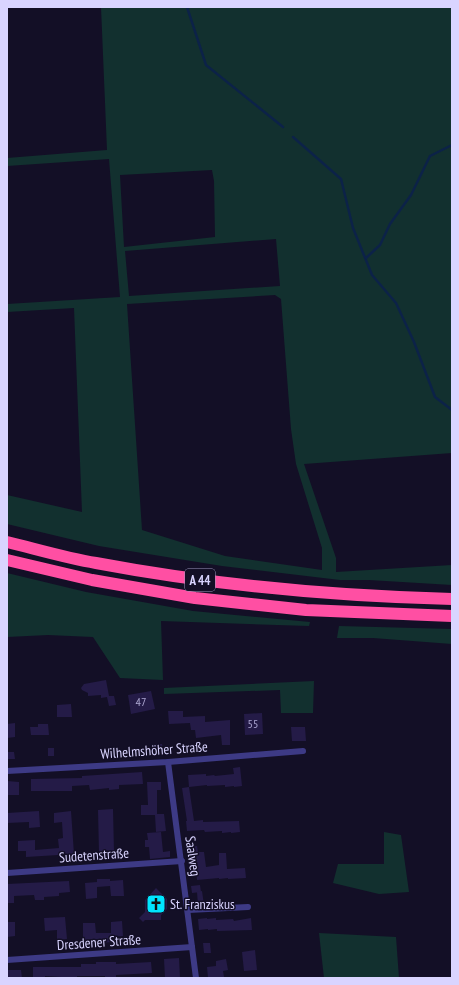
<svg xmlns="http://www.w3.org/2000/svg" width="459" height="985" viewBox="0 0 459 985" font-family="'PT Sans Narrow',sans-serif">
	<style>
		.green { fill: #12302f; fill-rule: evenodd }
		.lines { fill: none; stroke-linecap: round; stroke-linejoin: round }
		.stream { stroke: #0c2248; stroke-width: 2.5 }
		.building { fill: #241b47 }
		.minor { stroke: #3d3a85; stroke-width: 6 }
		.motorway { stroke: #ff4fa3; stroke-width: 12 }
		.labels { text-anchor: middle; stroke-width: 3; stroke-linejoin: round; paint-order: stroke }
		.number-label { font-size: 12px; fill: #aca6d1 }
		.shield { fill: #130f26; stroke: #9e99be; stroke-width: 1 }
		.shield-label { font-size: 13px; font-weight: bold; fill: #d9d4ff }
		.street-label { font-size: 14px; fill: #d9d4ff; stroke: #130f26 }
		.poi-label { font-size: 14px; fill: #d9d4ff; stroke: #130f26; text-anchor: start }
	</style>
	<rect width="100%" height="100%" fill="#130f26"/>
	<g class="green">
		<path d="M 101,7 L 452,7 L 452,453 L 304,464 L 336,558 L 336,572 L 452,565 L 452,585 L 369,580 L 340,580 L 222,566 L 99,546 L 7,524 L 7,495 L 82,512 L 74,308 L 7,312 L 7,304 L 120,297 L 109,159 L 7,166 L 7,158 L 107,150 ZM 212,170 L 214,181 L 215,237 L 124,247 L 120,175 ZM 276,239 L 280,286 L 129,296 L 125,251 ZM 275,295 L 281,299 L 291,429 L 296,464 L 322,548 L 322,570 L 225,556 L 142,530 L 127,304 Z"/>
		<polygon points="7,573 86,592 193,611 310,622 309,626 161,621 163,680 120,678 93,637 48,635 7,637"/>
		<polygon points="339,626 452,629 452,644 373,638 337,638"/>
		<polygon points="314,681 313,713 281,713 280,690 164,694 164,688"/>
		<polygon points="384,832 401,835 409,892 379,894 333,883 338,864 384,864"/>
		<polygon points="319,933 396,937 399,978 324,978"/>
	</g>
	<g class="lines">
		<g class="stream">
			<polyline points="187,7 206,65 283,127"/>
			<polyline points="293,137 341,179 353,228 372,275 396,303 414,342 435,397 452,410"/>
			<polyline points="366,258 380,245 390,224 411,195 430,156 452,145"/>
		</g>
	</g>
	<g class="building">
		<polygon points="106,680 109,696 114,696 116,705 109,706 107,697 101,698 101,695 88,696 88,693 82,690 81,688 84,684"/>
		<polygon points="151,691 155,709 131,714 128,695"/>
		<polygon points="71,704 72,717 57,717 57,705"/>
		<polygon points="168,711 183,711 183,717 205,716 205,722 230,720 230,745 222,745 221,735 196,738 195,730 191,730 190,723 169,724"/>
		<polygon points="262,713 263,734 245,735 244,714"/>
		<polygon points="15,723 15,737 7,738 7,724"/>
		<polygon points="38,724 48,724 49,735 31,735 30,727 38,727"/>
		<polygon points="291,727 305,727 306,741 292,741"/>
		<polygon points="153,744 162,744 163,751 154,751"/>
		<rect x="48" y="748" width="6" height="8"/>
		<polygon points="7,752 14,752 15,759 7,759"/>
		<polygon points="240,767 242,786 234,787 234,786 225,787 225,785 207,786 207,785 189,787 188,775 206,774 206,776 214,775 215,776 234,774 233,768"/>
		<polygon points="142,772 143,784 119,785 119,789 109,790 109,788 90,790 89,785 72,786 72,791 31,791 31,779 82,778 82,776"/>
		<polygon points="7,781 19,782 19,795 7,795"/>
		<polygon points="147,782 161,782 161,790 157,790 157,814 164,814 166,831 156,832 155,815 141,815 141,805 148,805"/>
		<polygon points="189,787 194,821 203,820 203,822 239,821 240,832 231,833 231,832 222,833 222,831 205,832 204,830 187,831 186,821 187,821 182,788"/>
		<polygon points="113,809 114,852 110,852 110,858 96,859 96,853 99,853 98,810"/>
		<polygon points="39,811 40,827 29,828 29,822 7,823 7,813"/>
		<polygon points="71,811 74,854 26,857 26,851 18,851 18,841 35,840 35,850 59,848 58,839 63,838 62,822 54,823 54,813"/>
		<polygon points="161,832 163,852 170,851 170,857 150,859 149,847 145,847 145,840 148,840 147,833"/>
		<polygon points="197,846 198,852 204,852 206,867 219,865 219,853 226,853 227,869 245,868 246,878 228,879 228,878 219,879 219,878 197,880 195,860 193,860 191,847"/>
		<polygon points="97,879 110,879 110,881 123,880 124,896 111,896 110,886 97,887 97,898 86,899 85,883 97,882 97,884"/>
		<polygon points="69,881 70,892 59,893 59,896 44,897 44,900 35,900 34,895 14,896 14,903 7,903 7,884"/>
		<polygon points="200,885 201,892 192,893 191,886"/>
		<polygon points="156,888 167,899 167,909 161,915 161,920 145,920 143,922 139,918 145,912 145,900"/>
		<polygon points="202,891 204,905 198,905 197,892"/>
		<polygon points="65,917 67,939 57,940 57,930 45,931 44,918"/>
		<polygon points="207,918 207,919 216,918 216,920 233,919 234,921 251,918 252,930 217,931 217,929 208,930 208,929 199,930 198,919"/>
		<polygon points="122,921 123,936 111,937 112,942 99,943 99,939 83,940 83,923 95,923 96,933 111,933 111,922"/>
		<polygon points="7,922 15,922 15,936 7,937"/>
		<polygon points="203,943 210,943 211,953 204,953"/>
		<polygon points="255,950 257,970 244,971 242,952"/>
		<polygon points="179,958 180,978 165,978 164,959"/>
		<polygon points="226,959 228,970 223,971 224,977 208,978 207,967 216,966 216,961"/>
		<polygon points="96,962 116,962 116,964 151,962 152,973 116,975 116,978 105,978 105,976 77,976 77,978 45,976 45,978 33,978 33,967 81,967 81,964 96,964"/>
		<polygon points="7,970 21,970 22,978 7,978"/>
	</g>
	<g class="lines">
		<g class="minor">
			<polyline points="168,762 196,978"/>
			<polyline points="7,771 168,762 303,751"/>
			<polyline points="7,873 182,861"/>
			<polyline points="188,910 248,907"/>
			<polyline points="7,960 192,947"/>
		</g>
		<g class="motorway">
			<path d="M 7,542 C 36,549 66,558 96,563 C 213,585 332,596 452,599"/>
			<polyline points="7,560 92,580 195,598 306,610 452,616"/>
		</g>
	</g>
	<defs>
		<g id="church-square" transform="scale(1)"><rect x="-9" y="-9" width="18" height="18" rx="4" fill="#00e5ff" stroke="#130f26"/><path d="M-1.2-6h2.4v3.5h3.3v2.4h-3.3V6h-2.4V-.1h-3.3v-2.4h3.3Z" fill="#111"/></g>
	</defs>
	<g fill-rule="evenodd">
		<use href="#church-square" x="156" y="904"/>
	</g>
	<g class="labels">
		<g class="number-label">
			<text x="141" y="706">47</text>
			<text x="253" y="728">55</text>
		</g>
		<rect class="shield" x="185" y="569" width="30" height="22" rx="3"/>
		<g class="shield-label">
			<text x="200" y="585">A 44</text>
		</g>
		<g class="street-label">
			<text transform="translate(154 750) rotate(-4)" y="5">Wilhelmshöher Straße</text>
			<text transform="translate(94 855) rotate(-4)" y="5">Sudetenstraße</text>
			<text transform="translate(193 856) rotate(82)" y="5">Saalweg</text>
			<text transform="translate(99 942) rotate(-4)" y="5">Dresdener Straße</text>
		</g>
		<g class="poi-label">
			<text x="170" y="909">St. Franziskus</text>
		</g>
	</g>
	<rect width="459" height="985" fill="none" stroke="#d9d4ff" stroke-width="16"/>
</svg>
